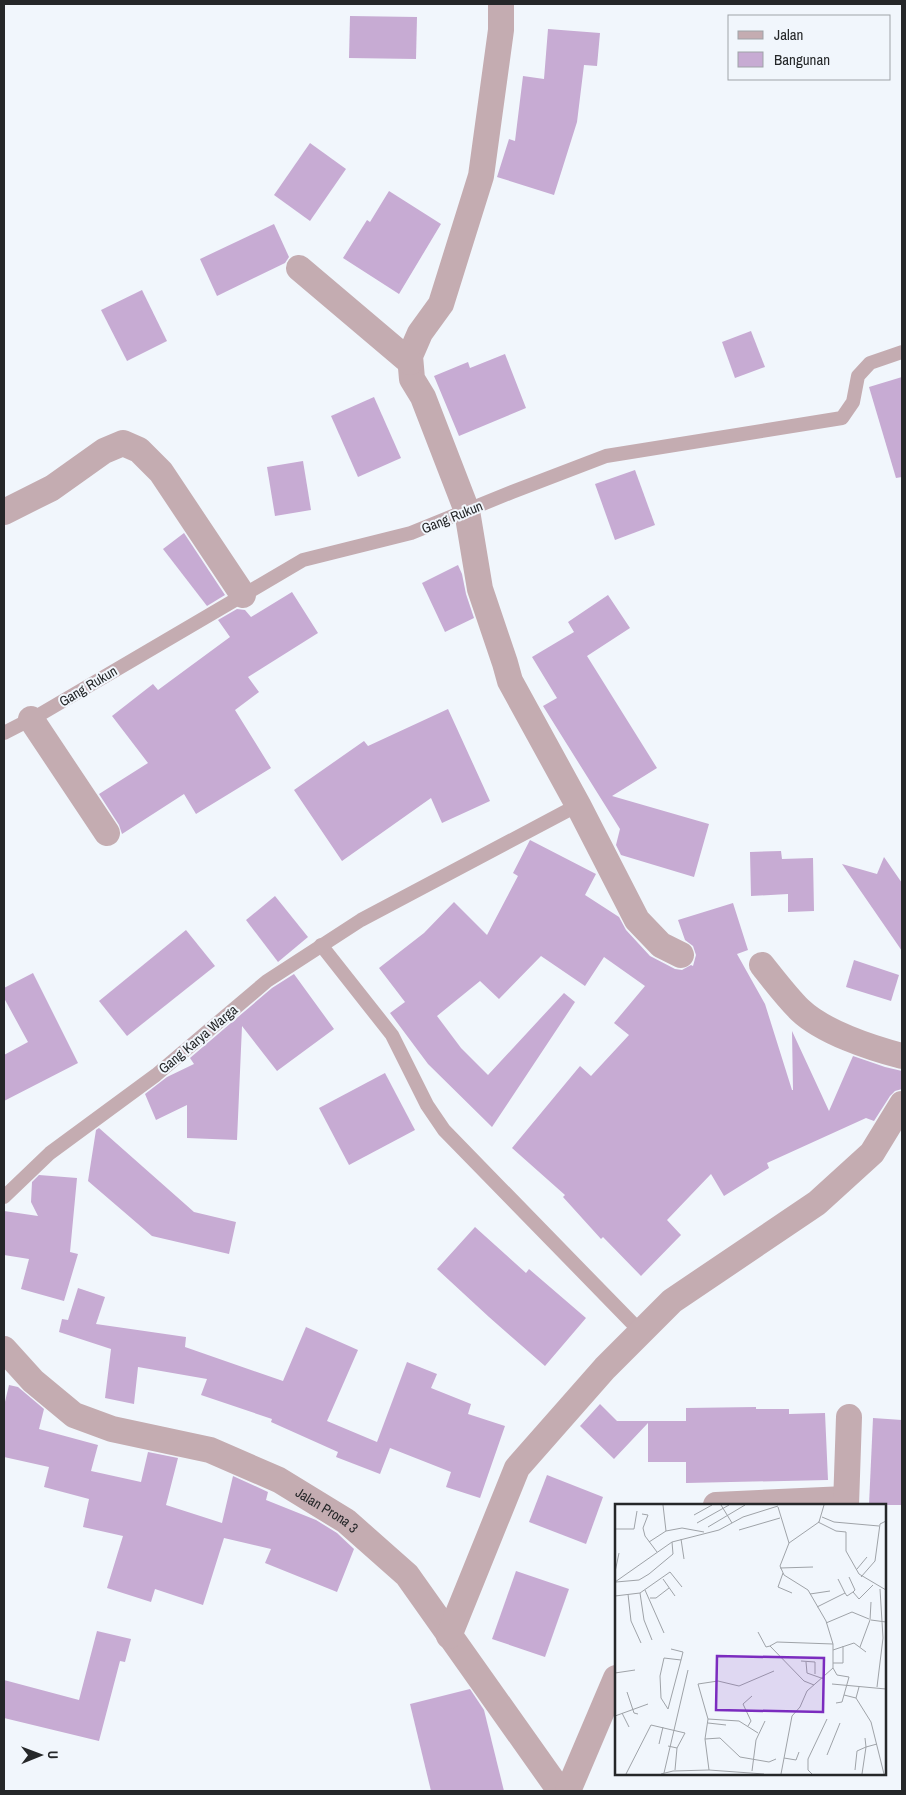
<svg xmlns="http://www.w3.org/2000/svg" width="906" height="1795" viewBox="0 0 906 1795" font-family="'Archivo Narrow',sans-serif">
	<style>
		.building { fill: #c7abd3 }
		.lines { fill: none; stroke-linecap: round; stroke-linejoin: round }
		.lane { stroke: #c4acb1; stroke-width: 14 }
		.street { stroke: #c4acb1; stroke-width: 26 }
		.labels { text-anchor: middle; stroke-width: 4; stroke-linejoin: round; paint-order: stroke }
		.street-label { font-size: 14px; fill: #252729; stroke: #f1f6fc }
		.inset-road { fill: none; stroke: #9fa3a8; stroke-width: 1 }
		.view { fill: #7b2cbf; fill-opacity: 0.15; stroke: #7b2cbf; stroke-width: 2.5 }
		.inset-edge { fill: none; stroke: #252729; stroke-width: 2.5 }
	</style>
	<rect width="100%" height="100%" fill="#f1f6fc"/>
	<g class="building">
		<polygon points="350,16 417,17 416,59 349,58"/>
		<polygon points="548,29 600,33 597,66 584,65 577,122 554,195 497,177 509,139 515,141 523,76 544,79"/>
		<polygon points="310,143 346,169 310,221 274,195"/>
		<polygon points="389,191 441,224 399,294 343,258 367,220 370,222"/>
		<polygon points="274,224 289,257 285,263 217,296 200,259"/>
		<polygon points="142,290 167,341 127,361 101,310"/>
		<polygon points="751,331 765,367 735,378 722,342"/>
		<polygon points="505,354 526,408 459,436 434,376 468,362 470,368"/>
		<polygon points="902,377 902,477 896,478 869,387"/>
		<polygon points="374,397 401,458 358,477 331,416"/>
		<polygon points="303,461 311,510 275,516 267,467"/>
		<polygon points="635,470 655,525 615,540 595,484"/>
		<polygon points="184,533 225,595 207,606 163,549"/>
		<polygon points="458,565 462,574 466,594 474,618 445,632 422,583"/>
		<polygon points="292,592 318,633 248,677 259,692 235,710 271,768 196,814 184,794 122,834 119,825 99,794 148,763 112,716 153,684 158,690 230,637 218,620 237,609 245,610 251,617"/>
		<polygon points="608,595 630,628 587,656 657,768 612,796 709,824 694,877 621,855 616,845 620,829 543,706 557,698 532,657 574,632 568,622"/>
		<polygon points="448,709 490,801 442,823 431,798 342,861 294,790 364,741 368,746"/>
		<polygon points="530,840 596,874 585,895 619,917 626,930 650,956 675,969 682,970 691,965 693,966 696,955 693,946 685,940 678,920 733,903 748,950 737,954 765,1004 792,1090 793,1090 792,1031 829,1111 853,1056 885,1067 902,1071 902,1089 895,1091 890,1096 874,1121 866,1118 767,1163 769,1168 724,1196 711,1174 667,1220 681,1235 641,1276 603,1237 601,1239 563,1197 565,1195 512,1148 580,1066 591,1076 629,1035 614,1023 645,986 604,957 585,986 541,956 499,999 480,981 437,1016 461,1048 488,1075 564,993 575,1002 492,1127 428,1064 390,1013 405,1002 379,968 424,933 454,902 487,935 518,876 513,873"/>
		<polygon points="781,851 782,859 813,858 814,911 788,912 788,894 751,896 750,852"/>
		<polygon points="884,857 902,883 902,951 842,864 877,874"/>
		<polygon points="275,896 308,937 278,962 246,920"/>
		<polygon points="186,930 215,966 127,1036 99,1001"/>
		<polygon points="854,960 899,975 891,1001 846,987"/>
		<polygon points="33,973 78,1063 4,1101 4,1055 28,1042 4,998 4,988"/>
		<polygon points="294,974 334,1029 277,1071 242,1026 237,1140 187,1138 187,1105 156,1120 145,1094 167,1077 194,1064 190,1058 272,988"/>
		<polygon points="385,1073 415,1130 349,1165 319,1108"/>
		<polygon points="99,1128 194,1212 236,1222 229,1254 152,1236 88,1181 96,1130"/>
		<polygon points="39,1175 77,1178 70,1252 78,1254 64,1301 21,1289 29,1259 4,1255 4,1211 38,1216 31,1202 32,1182"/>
		<polygon points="475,1227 526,1273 529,1269 586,1318 545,1366 489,1317 437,1269"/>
		<polygon points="78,1288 105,1297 96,1324 186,1337 185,1347 283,1381 306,1327 358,1350 327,1421 377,1442 407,1362 437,1374 431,1388 471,1404 468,1414 505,1426 480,1498 446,1487 451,1472 390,1448 380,1474 336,1457 338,1452 271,1422 272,1419 201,1395 207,1379 138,1367 134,1404 105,1398 111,1349 59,1332 62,1319 68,1320"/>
		<polygon points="9,1385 18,1387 44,1409 39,1429 98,1445 91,1471 141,1482 148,1452 178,1458 166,1505 222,1523 233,1476 268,1492 266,1500 316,1520 337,1533 354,1549 337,1592 265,1563 271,1549 224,1538 203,1605 155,1589 151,1602 107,1588 123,1536 83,1527 89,1499 44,1487 49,1467 4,1457 4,1406"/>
		<polygon points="600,1404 617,1421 686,1421 686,1408 756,1407 756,1409 789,1409 789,1414 825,1413 828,1480 686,1483 686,1462 648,1462 648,1423 614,1459 580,1426"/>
		<polygon points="873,1418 902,1420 902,1505 869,1505"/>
		<polygon points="547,1475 603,1497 586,1544 529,1522"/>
		<polygon points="516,1571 569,1589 545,1657 492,1639"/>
		<polygon points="97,1631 131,1639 125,1662 120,1661 99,1741 4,1718 4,1680 79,1700"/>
		<polygon points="470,1689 484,1710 504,1791 431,1791 410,1704"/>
	</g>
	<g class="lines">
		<g class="lane">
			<polyline points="4,733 39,715 303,560 411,533 512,492 606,456 842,418 853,402 858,376 870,363 902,352"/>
			<polyline points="321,945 392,1035 427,1105 444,1130 641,1332"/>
			<polyline points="4,1197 50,1153 156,1075 267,981 361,920 578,805"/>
		</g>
		<g class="street">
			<polyline points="501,4 501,30 481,176 441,304 420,333 410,356 412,379 423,397 467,511 480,589 505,663 510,681 578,805 637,920 661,945 681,955"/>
			<polyline points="299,268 410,362"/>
			<polyline points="4,512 52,488 104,451 123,443 139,450 161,472 243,595"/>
			<polyline points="31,719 107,833"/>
			<path d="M 762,965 C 774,980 786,996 800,1010 C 823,1032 871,1048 902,1056"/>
			<path id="s1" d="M 4,1349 L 33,1381 L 74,1415 L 112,1429 L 210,1450 L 279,1480 L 346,1521 L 407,1575 L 560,1791"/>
			<polyline points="716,1505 846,1499"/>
			<polyline points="846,1505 849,1417"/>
			<polyline points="449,1636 517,1468 605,1368 672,1301 817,1203 872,1153 902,1104"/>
			<polyline points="568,1791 616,1678"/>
		</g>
	</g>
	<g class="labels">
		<g class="street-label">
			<text transform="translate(452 517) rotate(-22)" y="5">Gang Rukun</text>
			<text transform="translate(88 686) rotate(-31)" y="5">Gang Rukun</text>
			<text transform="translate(198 1039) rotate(-40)" y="5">Gang Karya Warga</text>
			<text dy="5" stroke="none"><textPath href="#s1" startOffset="369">Jalan Prona 3</textPath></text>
		</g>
	</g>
	<g transform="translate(615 1504)">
		<rect width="271" height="271" fill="#f1f6fc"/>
		<path class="inset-road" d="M 106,1 L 117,19M 163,3 L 174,39M 27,10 L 33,11 L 28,24 L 30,32 L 42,48M 79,11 L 97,1M 207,13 L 219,18 L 264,22M 203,18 L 221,27 L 231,28 L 231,47 L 244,70 L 271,86M 82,19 L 114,1M 93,23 L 130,1M 0,25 L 19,25 L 22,7M 124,26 L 165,14M 51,27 L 67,24 L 89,28M 66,35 L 69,55M 34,38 L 51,27 L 48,1M 165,64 L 198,63M 242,65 L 252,53M 0,68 L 4,49M 168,69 L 163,83 L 177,89M 234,73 L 240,86 L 238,88M 246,73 L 260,57 L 265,20 L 271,17M 48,75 L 60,92M 223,75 L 230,89M 0,78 L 57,38 L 104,26 L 128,13 L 163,2M 1,78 L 24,76 L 34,70 L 58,50 L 57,38M 30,86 L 49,129M 25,89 L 29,116 L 37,136M 13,90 L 16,117 L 26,139M 195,90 L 215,87M 0,92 L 25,89 L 55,68 L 67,83M 35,94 L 41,94 L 54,84M 202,103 L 230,89 L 232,92 L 238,88 L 244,95 L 258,81M 256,116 L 271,118M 211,119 L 237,108 L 254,115M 143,128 L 151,143 L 155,142 L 189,177 L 199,181M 155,142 L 162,138 L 218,140M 245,143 L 255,116 L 256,98M 56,145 L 68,148 L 66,156M 218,146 L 239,139 L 251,148M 49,154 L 66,156 L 53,205 L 46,194 L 45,172 ZM 186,157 L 200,158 L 200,170M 191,158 L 192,169 L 209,175M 218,159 L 228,159 L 228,142M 218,164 L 222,171 L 234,173 L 227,198 L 221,199M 0,169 L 20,166M 217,180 L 271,185M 262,183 L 268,134 L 265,85M 12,188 L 19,209 L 23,210M 229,191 L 241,194 L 244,183M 241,194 L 256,218 L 269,270M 7,209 L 14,223M 0,212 L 33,200M 93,215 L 124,217 L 143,229M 93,219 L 111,221M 133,222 L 136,217 L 128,200 L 137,192M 250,234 L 251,243 L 262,240M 90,235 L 105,234 L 125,253 L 154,258 L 161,255M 44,240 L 48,223M 53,242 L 62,244 L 60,266M 212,251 L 225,219M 169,254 L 181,256 L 184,248M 94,266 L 90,235 L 93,215 L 83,180 L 103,177 L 124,182 L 159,167M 240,266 L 242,247 L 251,243 L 247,270M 137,267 L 141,236 L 150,217M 49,269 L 73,166M 11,270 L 36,221 L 70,229 L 62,244M 46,270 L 58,267 L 94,266 L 149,270M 166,270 L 177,212 L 185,203 L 192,187 L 218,164 L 218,140 L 211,117 L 193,86 L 169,71 L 165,62 L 174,39 L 204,18 L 209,1M 197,270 L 193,266 L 193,255 L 212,215"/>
		<path class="view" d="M 102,152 L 209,154 L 208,208 L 101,206 Z"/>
		<rect width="271" height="271" class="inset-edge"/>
	</g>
	<rect width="906" height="1795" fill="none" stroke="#252729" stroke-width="10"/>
	<rect x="728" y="15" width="162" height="65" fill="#f1f6fc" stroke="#9fa3a8"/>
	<rect x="738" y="31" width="25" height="8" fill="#c4acb1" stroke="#9fa3a8"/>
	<text x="774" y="40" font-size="15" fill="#252729">Jalan</text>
	<rect x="738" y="52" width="25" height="15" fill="#c7abd3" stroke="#9fa3a8"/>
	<text x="774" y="65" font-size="15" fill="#252729">Bangunan</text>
	<g transform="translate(40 1755) rotate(89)" stroke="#f1f6fc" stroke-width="4" paint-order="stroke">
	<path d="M0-4L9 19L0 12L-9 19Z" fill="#252729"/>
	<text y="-8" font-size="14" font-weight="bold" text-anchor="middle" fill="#252729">U</text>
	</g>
</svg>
